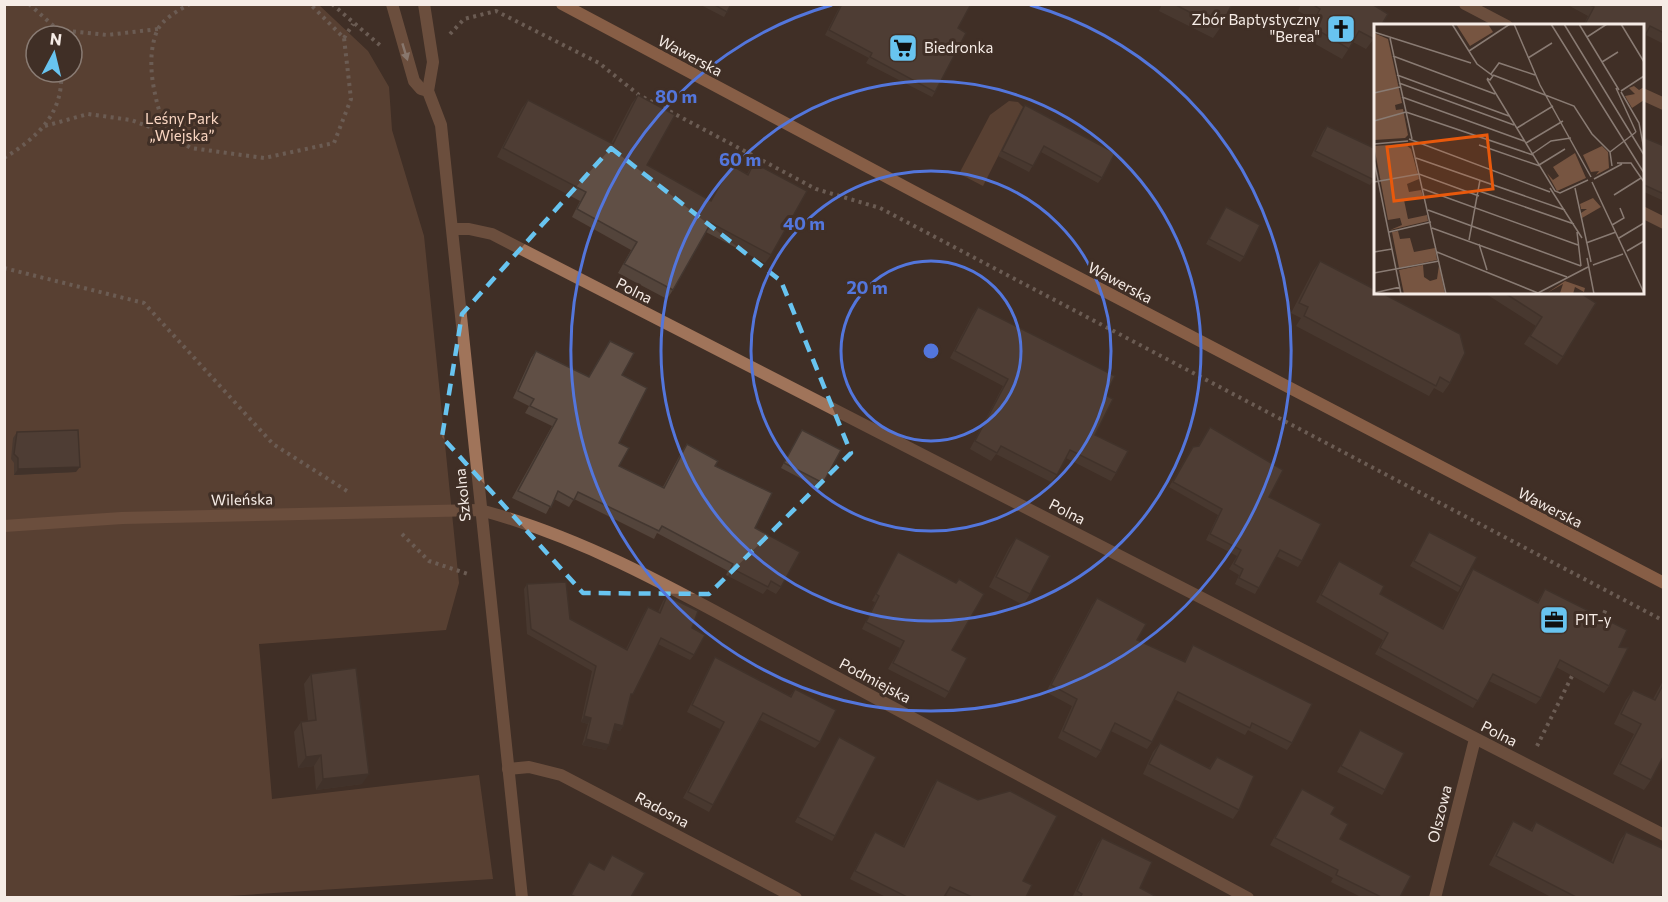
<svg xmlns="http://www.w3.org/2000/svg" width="1668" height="902" viewBox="0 0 1668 902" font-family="Commissioner,sans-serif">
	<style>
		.green { fill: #775541; fill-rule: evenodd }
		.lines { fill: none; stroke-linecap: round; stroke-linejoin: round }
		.path { stroke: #a0928b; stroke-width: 4; stroke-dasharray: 3 4.5; stroke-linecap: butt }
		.street { stroke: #a0745a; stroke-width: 12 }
		.secondary { stroke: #de976d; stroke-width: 12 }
		.wall { fill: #53443b }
		.shaded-wall { fill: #433730 }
		.building { fill: #604f45; stroke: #433730; stroke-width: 1.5 }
		.oneway { fill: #e0cec3 }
		.marked { fill: none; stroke: #68c4f0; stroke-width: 4.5; stroke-dasharray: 12 8; stroke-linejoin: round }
		.ring { fill: none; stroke: #5376dc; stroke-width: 3 }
		.labels { text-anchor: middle; stroke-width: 6; stroke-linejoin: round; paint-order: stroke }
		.poi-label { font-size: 15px; fill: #f6ece6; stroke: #402f26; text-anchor: start }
		.street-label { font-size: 15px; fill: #f6ece6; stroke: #402f26 }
		.park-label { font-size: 15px; fill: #f9d5c1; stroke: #402f26 }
		.inset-road { fill: none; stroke: #897b73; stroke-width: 1.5 }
		.view { fill: #e8590c; fill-opacity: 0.15; stroke: #e8590c; stroke-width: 3 }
		.inset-edge { fill: none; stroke: #f6ece6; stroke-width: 3 }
		.centre { fill: #5376dc; stroke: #402f26; stroke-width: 3 }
		.ring-label { font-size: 18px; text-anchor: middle; font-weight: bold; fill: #5376dc; stroke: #402f26; stroke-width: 6; stroke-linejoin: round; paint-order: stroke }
	</style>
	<rect width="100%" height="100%" fill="#402f26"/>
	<g class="green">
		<path d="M 5,5 L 319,5 L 368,51 L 389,87 L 392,130 L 424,236 L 459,583 L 446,630 L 259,644 L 272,799 L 479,775 L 493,879 L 213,897 L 5,897 ZM 36,36 L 72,36 L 72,72 L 36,72 Z"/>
		<polygon points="1009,101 1018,102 1023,107 983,186 960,174 960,172 990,115"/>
	</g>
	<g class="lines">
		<g class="path">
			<polyline points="29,4 58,30 59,36"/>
			<path d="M 190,4 C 179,10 162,19 157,31 C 144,63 156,102 166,133 L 191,148 L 264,158 L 334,143 L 351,99 L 344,38 L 310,4"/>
			<polyline points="332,4 382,47"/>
			<polyline points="58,30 107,35 158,29"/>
			<polyline points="450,34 464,19 496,11 599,63 639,95 816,189 880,208 1664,621"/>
			<polyline points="344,38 353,24"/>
			<polyline points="45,126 88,114 131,120 166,133"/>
			<path d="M 4,158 C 37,138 64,113 61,72"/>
			<polyline points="4,268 144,303 273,444 347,491"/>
			<polyline points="402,534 429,561 468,574"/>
			<polyline points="1601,620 1607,607"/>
			<polyline points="1537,746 1574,672"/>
		</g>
		<g class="street">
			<polyline points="392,4 414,81 421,89 428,91"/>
			<polyline points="424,4 433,62 428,91 441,125 522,898"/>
			<polyline points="1465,4 1507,26"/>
			<polyline points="1642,94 1664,104"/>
			<polyline points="1642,212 1664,223"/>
			<polyline points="453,229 469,229 492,234 1664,835"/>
			<path d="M 4,526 L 122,518 L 480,510 C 598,541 705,607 812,664 C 957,742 1103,820 1248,898"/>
			<polyline points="508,769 529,767 561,775 796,898"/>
			<polyline points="1435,898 1475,739"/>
		</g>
		<polyline class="secondary" points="562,4 926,198 1664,583"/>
	</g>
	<g class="wall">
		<polygon points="699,4 731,4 724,17"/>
		<polygon points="841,4 971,4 958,28 935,92 932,97 866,63 869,58 825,35"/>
		<polygon points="1162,4 1232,4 1220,28 1213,38 1159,11"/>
		<polygon points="1301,4 1372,4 1376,36 1366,49 1353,42 1342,59 1303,37 1313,19 1298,11"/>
		<polygon points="1566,4 1664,4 1664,44 1646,35 1642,26 1583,26 1588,16"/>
		<polygon points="638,95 647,165 710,201 725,174 731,165 747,174 754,163 771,255 765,263 706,232 673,290 667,299 618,273 631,250 572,217 580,201 497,157 522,108 528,100 611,143 632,103"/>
		<polygon points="1025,105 1102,178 1098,183 1041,152 1029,172 998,156 1021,110"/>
		<polygon points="1327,126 1374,180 1370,185 1311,156 1323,131"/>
		<polygon points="1645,138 1664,146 1664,201 1642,191 1642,141"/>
		<polygon points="1226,207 1244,257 1240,262 1206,244"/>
		<polygon points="1320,261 1450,383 1443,393 1434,388 1429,396 1296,326 1301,318 1291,313 1313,271"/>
		<polygon points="1483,292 1579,292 1563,357 1557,365 1524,344 1536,326"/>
		<polygon points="978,307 1105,395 1095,435 1116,473 1111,481 1066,458 1057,475 1051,482 996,454 991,461 970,449 1003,386 950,358 973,314"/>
		<polygon points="610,341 622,375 619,443 619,466 663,487 682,451 687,444 715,466 755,528 781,587 776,594 767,589 763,594 726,575 728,571 657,533 654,539 574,499 569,507 554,499 546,514 512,498 552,426 525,413 529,406 513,398 531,358 536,351 589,377"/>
		<polygon points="1210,427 1269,497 1302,561 1298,567 1276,556 1255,594 1235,584 1239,575 1229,569 1237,556 1206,540 1218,515 1169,487 1189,453 1193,447 1198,446"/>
		<polygon points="802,430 823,483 819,488 781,468"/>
		<polygon points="17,432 76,472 14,475 14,463 11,459 13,438"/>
		<polygon points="1429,532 1461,587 1458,592 1410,566"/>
		<polygon points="1016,538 1030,594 1023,605 989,587 1009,548"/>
		<polygon points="898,552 952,650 949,692 945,698 888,669 900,648 862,629 875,602 872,601 894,559"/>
		<polygon points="1339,561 1380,594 1442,628 1468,576 1473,569 1537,602 1545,589 1619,647 1609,686 1604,693 1556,667 1541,698 1536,704 1489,681 1473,708 1375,654 1383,640 1316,602 1334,568"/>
		<polygon points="527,584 570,619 626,649 644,613 648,607 658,612 663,601 667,596 692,628 694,655 690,660 658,644 629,699 623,726 620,731 613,729 606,750 582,745 588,724 581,722 592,671 527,634 524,589"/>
		<polygon points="1097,598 1137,640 1184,662 1193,645 1292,743 1287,750 1248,730 1245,735 1174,699 1152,742 1147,749 1111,731 1101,751 1096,758 1058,738 1072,706 1046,692 1092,605"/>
		<polygon points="715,657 790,696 795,689 820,742 815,748 760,720 713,805 709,812 683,798 720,729 687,712 711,664"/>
		<polygon points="311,674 362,784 316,790 314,766 298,768 294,732 301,722 308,721 304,684"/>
		<polygon points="1664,679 1664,755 1651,780 1644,790 1613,774 1634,734 1614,724 1626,700 1633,690 1653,699"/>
		<polygon points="1360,730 1385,790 1382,795 1337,772"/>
		<polygon points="839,737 835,836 832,841 795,822 836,742"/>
		<polygon points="1160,743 1209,768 1217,757 1239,810 1233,819 1143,774 1153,752"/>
		<polygon points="937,780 1023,881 1026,897 950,897 945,895 944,897 886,897 850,879 870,840 875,832 903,846 932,787"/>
		<polygon points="1302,789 1331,814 1340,839 1400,897 1361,897 1331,882 1333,878 1270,845 1297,797"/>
		<polygon points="1513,821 1530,831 1536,822 1611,862 1619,842 1626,832 1661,897 1551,897 1489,865 1507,831"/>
		<polygon points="1102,838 1140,888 1157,897 1075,897 1073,896 1098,843"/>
		<polygon points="612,855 631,897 569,897 589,862 604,870"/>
	</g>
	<g class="shaded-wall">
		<polygon points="80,467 76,472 14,475 18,469"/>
		<polygon points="584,716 591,718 588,724 581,722"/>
		<polygon points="615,724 623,726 620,731 611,729"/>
		<polygon points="586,739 609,745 606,750 582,745"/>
		<polygon points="321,755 314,766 298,768 306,757"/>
		<polygon points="369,774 362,784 316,790 323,779"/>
	</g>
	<g class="building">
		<polygon points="713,4 731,4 727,12"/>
		<polygon points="842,4 971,4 958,28 966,33 935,92 870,57 872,53 829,30"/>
		<polygon points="1174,4 1232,4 1220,28"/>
		<polygon points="1312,4 1372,4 1388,14 1381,26 1376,26 1376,36 1374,39 1359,31 1349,49 1311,26 1320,9"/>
		<polygon points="1588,4 1664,4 1664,33 1650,26 1642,42 1642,26 1584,26 1594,7"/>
		<polygon points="638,95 675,115 647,165 711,201 731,165 748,175 754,163 807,191 771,255 711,223 673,290 624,264 637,242 577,209 586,192 503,148 528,100 613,144"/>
		<polygon points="1025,105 1115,153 1102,178 1044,146 1033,166 1002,151"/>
		<polygon points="1327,126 1376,149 1376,176 1374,180 1315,151"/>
		<polygon points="1645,138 1664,146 1664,194 1642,184 1642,142"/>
		<polygon points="1226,207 1260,225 1244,257 1209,239"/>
		<polygon points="1320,261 1376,290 1376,292 1380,292 1460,334 1465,353 1450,383 1440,377 1436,386 1304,316 1308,307 1299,303"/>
		<polygon points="1503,292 1579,292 1596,303 1563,357 1530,336 1542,317"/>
		<polygon points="978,307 1115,376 1105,395 1113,399 1095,435 1128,451 1116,473 1070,450 1057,475 1001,446 997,453 975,441 1008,379 955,351"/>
		<polygon points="610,341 634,353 622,375 647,388 619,443 629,448 619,466 664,488 687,444 718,461 715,466 772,493 755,528 800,552 781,587 771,581 768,587 731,568 733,564 662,526 659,531 578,492 574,500 558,491 551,507 518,491 557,419 530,406 534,399 518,391 536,351 589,377"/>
		<polygon points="1210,427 1283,470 1269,497 1321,524 1302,561 1280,550 1259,588 1239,578 1243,569 1234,564 1241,550 1210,534 1222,509 1173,482 1193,447 1199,446"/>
		<polygon points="78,430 80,467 18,469 18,458 14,454 17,432"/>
		<polygon points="802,430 841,450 823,483 784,463"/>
		<polygon points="1429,532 1477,557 1461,587 1414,561"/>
		<polygon points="1016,538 1050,556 1030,594 996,577"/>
		<polygon points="898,552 956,583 959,579 984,594 952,650 967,658 949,692 893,663 904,641 866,622 879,596 876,594"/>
		<polygon points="1339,561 1384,586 1380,594 1443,629 1473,569 1538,603 1545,589 1627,630 1619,647 1628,648 1609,686 1560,660 1541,698 1493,674 1478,701 1380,648 1388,633 1321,595"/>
		<polygon points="566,582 570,619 627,650 648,607 660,613 667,596 698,611 692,628 705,635 694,655 661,638 633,694 631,694 623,726 615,724 609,745 586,739 591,718 584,716 596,666 531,629 527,584"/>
		<polygon points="1097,598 1146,624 1137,640 1185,662 1193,645 1312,704 1292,743 1252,723 1250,728 1178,692 1152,742 1115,723 1101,751 1063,731 1077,699 1051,685"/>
		<polygon points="715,657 791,697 795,689 836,710 820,742 763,713 713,805 688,792 724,722 692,705"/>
		<polygon points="356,668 369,774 323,779 321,755 306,757 301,722 316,720 311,674"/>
		<polygon points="1664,683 1664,755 1651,780 1620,764 1641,724 1621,714 1633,690 1655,700"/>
		<polygon points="1360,730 1404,753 1385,790 1341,766"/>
		<polygon points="839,737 876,757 835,836 798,817"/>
		<polygon points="1160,743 1210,769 1217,757 1254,776 1239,810 1149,764"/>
		<polygon points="937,780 978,800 1010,791 1057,816 1023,881 1032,885 1026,897 972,897 950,887 944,897 907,897 855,871 875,832 904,847"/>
		<polygon points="1302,789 1335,807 1331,814 1348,824 1340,839 1411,876 1400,897 1381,897 1336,875 1338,870 1275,838"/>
		<polygon points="1513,821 1532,831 1536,822 1613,863 1626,832 1664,849 1664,892 1661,897 1576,897 1496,856"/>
		<polygon points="1102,838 1152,862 1140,888 1157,897 1080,897 1082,894 1077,891"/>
		<polygon points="612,855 645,873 631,897 576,897 571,895 589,862 604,870"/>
	</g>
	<defs><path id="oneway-solid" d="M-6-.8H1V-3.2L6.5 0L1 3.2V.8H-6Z" transform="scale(1.5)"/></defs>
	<use class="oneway" href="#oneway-solid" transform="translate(405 52) rotate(73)"/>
	<path d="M0 0H1668V902H0ZM 611,148 L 781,281 L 851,453 L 709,594 L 583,593 L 442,437 L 462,314 Z" fill="#402f26" fill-opacity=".55" fill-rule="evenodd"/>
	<path class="marked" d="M 611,148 L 781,281 L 851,453 L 709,594 L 583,593 L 442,437 L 462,314 Z"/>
	<g class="ring">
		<circle cx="931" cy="351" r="90"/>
		<circle cx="931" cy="351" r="180"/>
		<circle cx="931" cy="351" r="270"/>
		<path d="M1030 5A360 360 0 1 1 832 5"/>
	</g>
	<defs>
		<g id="church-square" transform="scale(1.5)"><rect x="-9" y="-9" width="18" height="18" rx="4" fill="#68c4f0" stroke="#402f26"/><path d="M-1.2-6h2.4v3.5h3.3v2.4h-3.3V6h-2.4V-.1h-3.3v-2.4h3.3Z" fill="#111"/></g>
		<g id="supermarket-square" transform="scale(1.5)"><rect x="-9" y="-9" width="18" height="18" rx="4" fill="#68c4f0" stroke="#402f26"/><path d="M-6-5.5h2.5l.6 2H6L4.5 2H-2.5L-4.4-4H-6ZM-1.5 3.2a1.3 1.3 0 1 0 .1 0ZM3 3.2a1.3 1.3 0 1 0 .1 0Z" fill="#111"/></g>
		<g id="office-square" transform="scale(1.5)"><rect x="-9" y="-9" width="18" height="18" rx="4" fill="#68c4f0" stroke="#402f26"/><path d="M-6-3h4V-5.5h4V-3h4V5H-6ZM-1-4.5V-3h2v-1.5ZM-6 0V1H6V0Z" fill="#111"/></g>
	</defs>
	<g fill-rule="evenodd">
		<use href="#church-square" x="1341" y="29"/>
		<use href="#supermarket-square" x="903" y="48"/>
		<use href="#office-square" x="1554" y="620"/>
	</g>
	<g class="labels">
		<g class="poi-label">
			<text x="1320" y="25" text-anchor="end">Zbór Baptystyczny<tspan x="1320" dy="17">"Berea"</tspan></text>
			<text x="924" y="53">Biedronka</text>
			<text x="1575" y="625">PIT-y</text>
		</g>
		<g class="street-label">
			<text transform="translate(690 56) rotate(28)" y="5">Wawerska</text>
			<text transform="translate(1120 283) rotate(28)" y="5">Wawerska</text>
			<text transform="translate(634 291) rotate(27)" y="5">Polna</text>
			<text transform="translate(463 495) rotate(-96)" y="5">Szkolna</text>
			<text transform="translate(242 500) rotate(-1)" y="5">Wileńska</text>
			<text transform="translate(1550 508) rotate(27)" y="5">Wawerska</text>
			<text transform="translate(1067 512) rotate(27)" y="5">Polna</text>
			<text transform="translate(875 681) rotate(28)" y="5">Podmiejska</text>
			<text transform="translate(1499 734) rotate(27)" y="5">Polna</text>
			<text transform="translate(662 810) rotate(28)" y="5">Radosna</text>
			<text transform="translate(1440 814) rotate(-76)" y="5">Olszowa</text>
		</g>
		<g class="park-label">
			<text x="182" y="124">Leśny Park<tspan x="182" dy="17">„Wiejska”</tspan></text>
		</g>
	</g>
	<g transform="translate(1374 24)">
		<rect width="270" height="270" fill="#402f26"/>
		<path d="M 82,0 L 114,0 L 119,8 L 96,22 ZM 0,9 L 14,15 L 28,79 L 21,81 L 22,86 L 29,85 L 34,111 L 31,114 L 0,116 ZM 260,62 L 265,66 L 270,63 L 270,76 L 258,84 L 251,72 L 261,70 L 255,64 ZM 31,120 L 37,125 L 45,155 L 33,160 L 35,168 L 47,166 L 49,172 L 30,176 L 34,195 L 53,191 L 54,197 L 16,206 L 28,201 L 26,194 L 14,196 L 0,122 ZM 228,122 L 234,128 L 235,144 L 222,151 L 225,147 L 217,148 L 209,131 ZM 201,129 L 212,154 L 183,167 L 173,149 L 179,156 L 185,152 L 179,143 ZM 219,174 L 227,183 L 208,194 L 207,189 L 213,185 L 207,185 L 206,180 ZM 24,207 L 26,215 L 36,214 L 40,228 L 61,224 L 63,236 L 25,244 L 18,208 ZM 49,241 L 50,253 L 56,257 L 63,255 L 65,241 L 71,270 L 30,270 L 25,246 ZM 191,257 L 211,264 L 210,268 L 201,263 L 199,270 L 177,270 L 186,269 L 189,260 L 173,269 Z" fill="#775541"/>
		<path class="inset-road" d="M 78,0 L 103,40 L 119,52 L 116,56 L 113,54M 140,0 L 166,61 L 217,153M 177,0 L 270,149M 190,0 L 270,131M 205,0 L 245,66M 247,0 L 270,38M 0,8 L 97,39M 213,13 L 233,0M 16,14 L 38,115M 95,27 L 136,0M 19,32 L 121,70M 154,34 L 178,19M 228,38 L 244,28M 117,50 L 125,39 L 161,51M 23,51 L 135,92M 119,51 L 200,82 L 218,110 L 236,128M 113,55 L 181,167 L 186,169 L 214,156M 25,59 L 140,101M 242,64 L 262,108M 247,67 L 270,52M 247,68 L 265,99 L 270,125M 0,69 L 26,63M 28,73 L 150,117M 32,88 L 159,131M 0,97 L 32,88M 143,104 L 179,82M 35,115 L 176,168M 152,119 L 189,97M 0,120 L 34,117M 38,120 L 72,270M 105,121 L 166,142M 158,130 L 177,117 L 197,114M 42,134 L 191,186M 0,136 L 27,270M 243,139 L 257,139 L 270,158M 165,141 L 191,125M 238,142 L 236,128 L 262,108M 220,155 L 248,140M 0,158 L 45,150 L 105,172M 218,158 L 270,269M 176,164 L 208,214M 201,164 L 217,238M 49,165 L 204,221M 105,167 L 200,200M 240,171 L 267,154M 54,186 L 207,242M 238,201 L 250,194 L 246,184M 58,204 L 193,253M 15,208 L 57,198M 203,208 L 207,242M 245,214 L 270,199M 95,216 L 106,156M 212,219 L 242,208M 105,220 L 113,246M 253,227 L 270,217M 0,228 L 18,225M 63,228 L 164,269M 213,234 L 220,270M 219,241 L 249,230M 0,249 L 65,237M 0,269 L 26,263M 164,269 L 214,243"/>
		<path class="view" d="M 113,111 L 119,165 L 20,177 L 13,123 Z"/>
		<rect width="270" height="270" class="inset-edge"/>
	</g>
	<circle cx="931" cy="351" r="9" class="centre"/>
	<g class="ring-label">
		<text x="676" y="103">80 m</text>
		<text x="740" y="166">60 m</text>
		<text x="804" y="230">40 m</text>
		<text x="867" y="294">20 m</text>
	</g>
	<rect width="1668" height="902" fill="none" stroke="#f6ece6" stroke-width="12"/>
	<g transform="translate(54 54) rotate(7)"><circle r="28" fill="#402f26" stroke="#897b73" stroke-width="1.5"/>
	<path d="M0-4.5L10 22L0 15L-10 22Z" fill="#68c4f0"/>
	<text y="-9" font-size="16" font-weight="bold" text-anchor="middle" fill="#f6ece6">N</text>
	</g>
</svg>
